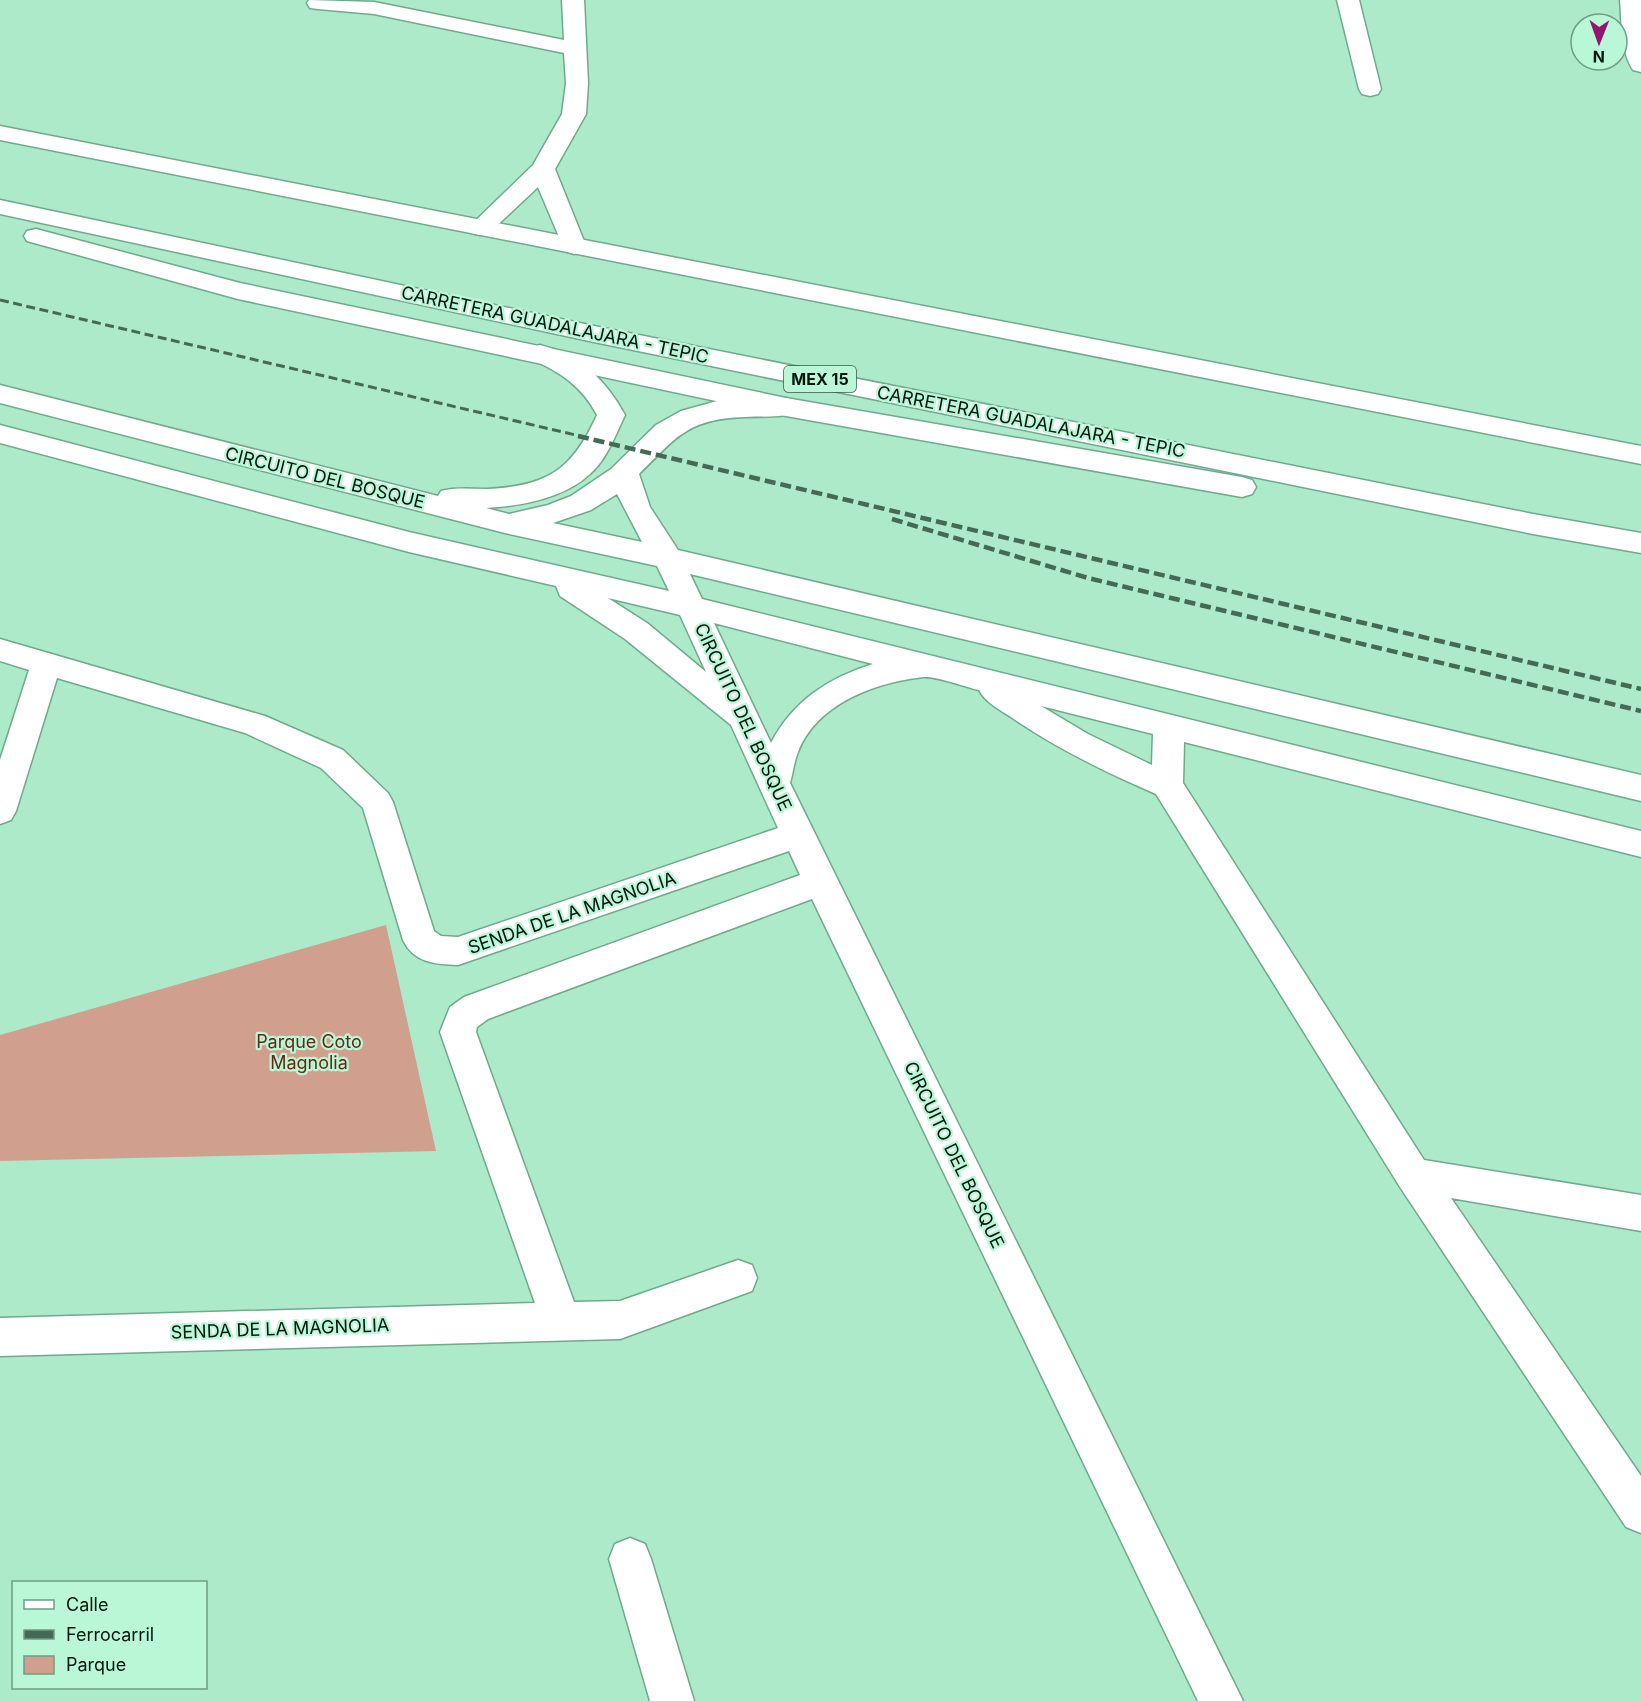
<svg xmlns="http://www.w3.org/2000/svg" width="1641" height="1701" viewBox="0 0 1641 1701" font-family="Inter,sans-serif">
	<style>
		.green { fill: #d19f8d }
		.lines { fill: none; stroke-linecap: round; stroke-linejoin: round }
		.minor-casing { stroke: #6faa8c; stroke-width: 3 }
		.highway-casing { stroke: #6faa8c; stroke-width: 3 }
		.minor { fill: #fff; fill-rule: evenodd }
		.highway { fill: #fff; fill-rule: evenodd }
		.rail-far1 { stroke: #446a56; stroke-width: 3; stroke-dasharray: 9 4.5; stroke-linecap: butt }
		.rail { stroke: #446a56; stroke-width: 4.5; stroke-dasharray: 11 5; stroke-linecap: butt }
		.labels { text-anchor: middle; stroke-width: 4.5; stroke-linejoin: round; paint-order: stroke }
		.shield { fill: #b9f7d6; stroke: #385a49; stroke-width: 1.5 }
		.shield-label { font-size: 16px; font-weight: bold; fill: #01170c }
		.street-label { font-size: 18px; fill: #01170c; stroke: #b9f7d6 }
		.park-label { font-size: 18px; fill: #632911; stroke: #b9f7d6 }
	</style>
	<rect width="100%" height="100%" fill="#aceac9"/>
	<polygon class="green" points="386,925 436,1151 0,1161 0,1035"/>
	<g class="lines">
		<g class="minor-casing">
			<g id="minor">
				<polygon points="309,0 374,2 564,40 562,0 584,0 588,83 586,114 555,169 586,246 583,251 574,254 565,251 538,187 489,233 480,235 471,233 468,228 533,165 562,114 566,83 564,53 374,14 318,9 310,8 307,3"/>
				<polygon points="1337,0 1359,0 1381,89 1378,94 1370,96 1362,94 1359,89"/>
				<path d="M 1620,0 L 1641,0 L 1641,72 L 1633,70 C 1620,50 1622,22 1620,0 Z"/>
				<path d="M 540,345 C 580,355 605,379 625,415 C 615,436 607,459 590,474 C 563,499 520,506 486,508 L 509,514 L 548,505 L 571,496 L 611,469 L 656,425 L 681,411 L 717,401 L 786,398 L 796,401 L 800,407 L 796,413 C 779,418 762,416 745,417 C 687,419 677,437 639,474 L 650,507 L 678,550 L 1641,775 L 1641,801 L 690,574 L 702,599 L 1641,831 L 1641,857 L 1184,742 L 1183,783 L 1424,1160 L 1641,1195 L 1641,1231 L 1451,1198 L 1641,1476 L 1641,1533 L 1626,1527 L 1400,1187 L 1156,794 C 1105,772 1056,748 1011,717 C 1000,710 985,702 979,690 C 965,687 937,676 924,677 C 877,682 817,703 798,752 C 794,762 793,773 790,783 L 1243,1701 L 1198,1701 L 812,899 L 488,1019 L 477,1027 L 476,1032 L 574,1302 L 620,1301 L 738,1260 L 752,1265 L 757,1278 L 752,1291 L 620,1339 L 0,1356 L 0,1318 L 535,1303 L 440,1032 L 450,1007 L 464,997 L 800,875 L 789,851 L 458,965 C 435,964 414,963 403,940 L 363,808 L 321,768 L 245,733 L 57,678 L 16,811 L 11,820 L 0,824 L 0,760 L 29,670 L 0,661 L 0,639 L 265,716 L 343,750 L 388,793 L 393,802 L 434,931 L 441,936 L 458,937 L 778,828 L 731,725 L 625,639 L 560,596 L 556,586 L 409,552 L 0,443 L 0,425 L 409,532 L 669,591 L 657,566 L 505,533 L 0,403 L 0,385 L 438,496 L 441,491 C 456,487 471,489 487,489 C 548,486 572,470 597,415 C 582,386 560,372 531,359 L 527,353 L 531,347 ZM 617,494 L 642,542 L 553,523 L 591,510 ZM 608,598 L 680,615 L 706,672 L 647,623 ZM 714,623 L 873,664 C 828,678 793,701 771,743 ZM 1041,706 L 1153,734 L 1152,765 L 1088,734 Z"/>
				<polygon points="630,1538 645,1544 651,1559 694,1701 650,1701 609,1559 615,1544"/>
			</g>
		</g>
		<g class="highway-casing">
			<g id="highway">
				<polygon points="0,126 1641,446 1641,464 0,140"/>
				<polygon points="0,200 594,326 1533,514 1641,533 1641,553 1533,534 594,342 0,214"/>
				<polygon points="36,229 240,283 786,398 1242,477 1252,480 1256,487 1252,494 1242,497 786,416 238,299 27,241 24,236 27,231"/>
			</g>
		</g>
		<use href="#minor" class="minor"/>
		<use href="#highway" class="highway"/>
		<polyline class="rail-far1" points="0,300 584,437"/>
		<g class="rail">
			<polyline points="578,436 1641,689"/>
			<polyline points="892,519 1088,578 1641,711"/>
		</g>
	</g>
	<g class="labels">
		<rect class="shield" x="784" y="366" width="72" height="26" rx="4.5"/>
		<g class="shield-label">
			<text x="820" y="385">MEX 15</text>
		</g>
		<g class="street-label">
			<text transform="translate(555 325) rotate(12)" y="6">CARRETERA GUADALAJARA - TEPIC</text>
			<text transform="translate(1031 422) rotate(11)" y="6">CARRETERA GUADALAJARA - TEPIC</text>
			<text transform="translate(325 478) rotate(14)" y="6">CIRCUITO DEL BOSQUE</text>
			<text transform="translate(743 717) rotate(65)" y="6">CIRCUITO DEL BOSQUE</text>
			<text transform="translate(572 913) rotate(-19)" y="6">SENDA DE LA MAGNOLIA</text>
			<text transform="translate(954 1155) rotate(64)" y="6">CIRCUITO DEL BOSQUE</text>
			<text transform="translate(280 1329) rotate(-2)" y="6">SENDA DE LA MAGNOLIA</text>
		</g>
		<g class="park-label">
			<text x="309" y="1048">Parque Coto<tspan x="309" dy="21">Magnolia</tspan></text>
		</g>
	</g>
	<rect x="12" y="1581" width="195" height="108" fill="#b9f7d6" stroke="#6f9d85" stroke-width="1.5"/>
	<rect x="24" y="1600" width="30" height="9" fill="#ffffff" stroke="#6f9d85" stroke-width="1.5"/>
	<text x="66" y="1611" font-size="18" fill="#01170c">Calle</text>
	<rect x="24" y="1630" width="30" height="9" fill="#446a56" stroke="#6f9d85" stroke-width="1.5"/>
	<text x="66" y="1641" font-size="18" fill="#01170c">Ferrocarril</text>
	<rect x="24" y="1656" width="30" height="18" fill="#d19f8d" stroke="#6f9d85" stroke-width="1.5"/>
	<text x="66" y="1671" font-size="18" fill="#01170c">Parque</text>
	<g transform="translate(1599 42) rotate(181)"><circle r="28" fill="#b9f7d6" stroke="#6f9d85" stroke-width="1.5"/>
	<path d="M0-4.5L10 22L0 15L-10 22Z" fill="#911672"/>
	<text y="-9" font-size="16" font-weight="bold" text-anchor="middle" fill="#01170c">N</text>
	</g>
</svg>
